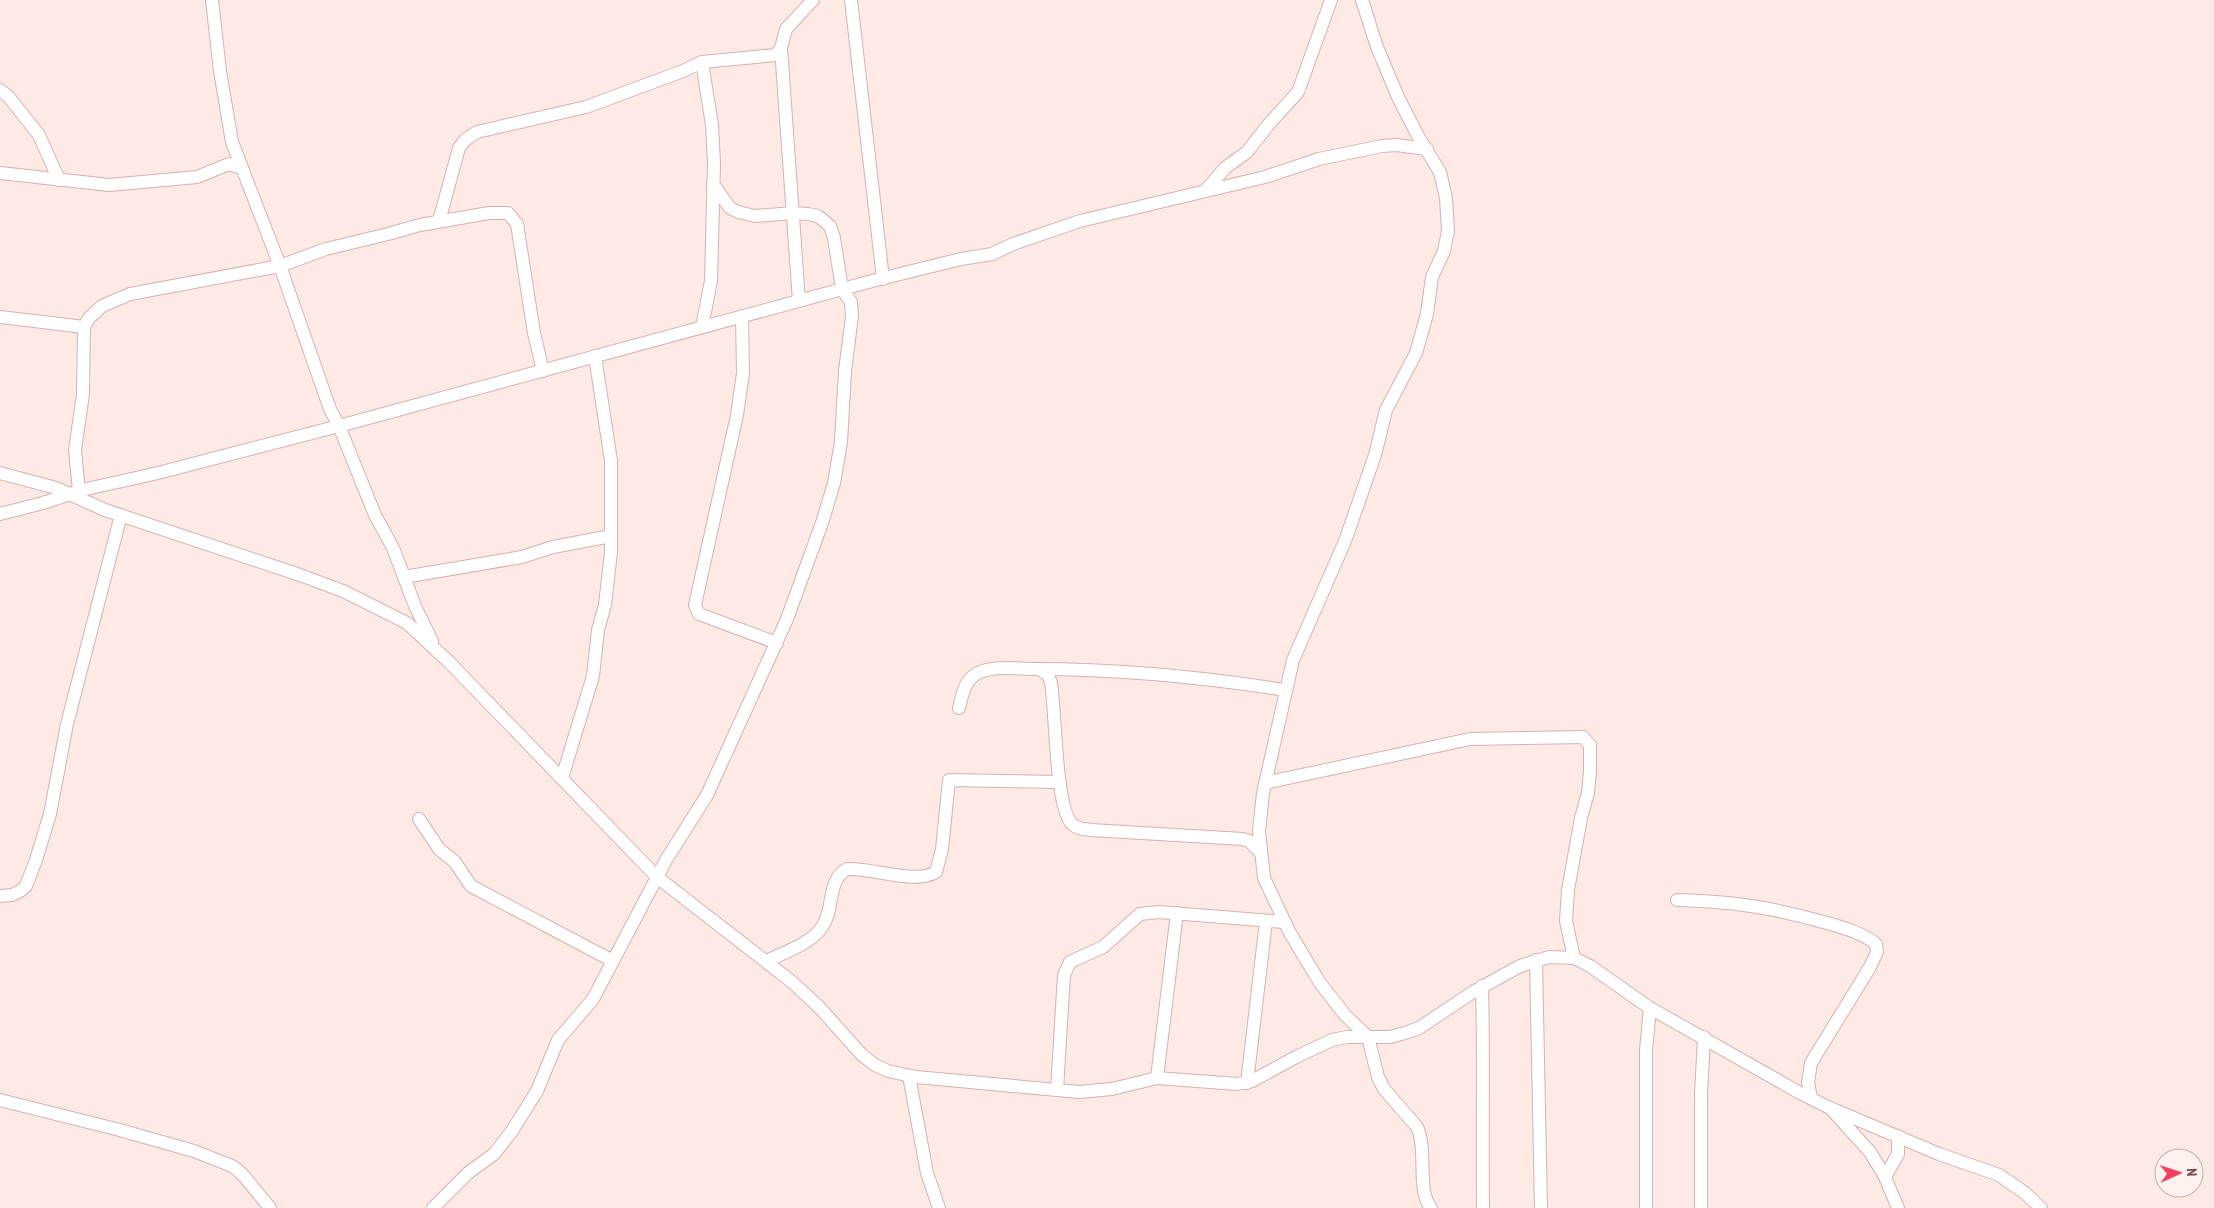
<svg xmlns="http://www.w3.org/2000/svg" width="2214" height="1208" viewBox="0 0 2214 1208" font-family="'PT Sans Narrow',sans-serif">
	<style>
		.lines { fill: none; stroke-linecap: round; stroke-linejoin: round }
		.minor-casing { stroke: #d6b1b0; stroke-width: 14 }
		.minor { stroke: #fff; stroke-width: 12 }
	</style>
	<rect width="100%" height="100%" fill="#feeae5"/>
	<g class="lines">
		<g class="minor-casing">
			<g id="minor">
				<polyline points="212,0 220,71 232,142 280,266 330,409 339,426 375,515 393,548 415,606 432,641"/>
				<polyline points="851,0 883,279"/>
				<path d="M 1362,0 L 1377,47 L 1398,97 L 1419,138 L 1440,172 L 1446,198 L 1448,231 L 1444,251 L 1432,277 L 1427,314 L 1416,353 L 1386,410 L 1375,455 L 1345,541 L 1293,660 L 1263,793 L 1259,831 L 1264,878 L 1290,933 L 1320,983 L 1345,1015 L 1368,1037 L 1378,1077 L 1384,1089 L 1417,1127 C 1428,1151 1416,1189 1431,1208"/>
				<polyline points="781,48 799,301"/>
				<polyline points="702,62 712,125 714,163 711,281 702,327"/>
				<polyline points="0,90 8,96 39,135 59,180"/>
				<polyline points="0,173 109,185 197,177 229,164 242,168"/>
				<polyline points="1205,191 1225,168 1247,152 1268,125 1298,92 1331,0"/>
				<polyline points="439,221 459,148 465,140 477,132 586,107 683,71 702,62 776,55 781,48 786,29 813,0"/>
				<polyline points="742,316 743,373 737,415 695,605 699,614 777,643"/>
				<polyline points="0,317 84,327"/>
				<polyline points="0,473 56,488 105,510 300,575 343,591 407,623 449,662 657,877 792,982 819,1007 862,1055 875,1065 888,1071 916,1077 1079,1092 1112,1089 1157,1078 1237,1084 1252,1081 1296,1057 1332,1040 1347,1037 1390,1037 1405,1033 1419,1028 1473,992 1520,966 1549,957 1574,958 1590,966 1650,1008 1800,1093 1830,1108 1939,1154 1999,1175 2025,1193 2041,1208"/>
				<polyline points="79,491 75,450 83,394 84,327 89,318 102,306 130,294 280,266 326,249 388,234 420,225 489,213 508,213 517,224 534,333 543,371"/>
				<polyline points="0,514 43,503 82,490 158,473 339,426 872,281 961,259 992,254 1013,244 1080,221 1265,177 1319,159 1382,146 1396,145 1427,149"/>
				<polyline points="404,577 522,557 553,547 611,536"/>
				<path d="M 1039,669 L 1048,675 L 1051,683 C 1056,713 1055,806 1072,824 C 1077,829 1084,829 1091,830 L 1243,839 L 1249,841 L 1261,853"/>
				<path d="M 959,708 C 962,695 965,679 978,673 C 994,665 1017,669 1035,669 C 1118,669 1202,677 1285,690"/>
				<polyline points="562,778 593,676 598,630 605,605 611,552 611,461 595,356"/>
				<polyline points="1265,783 1470,739 1583,737 1590,745 1590,771 1588,793 1581,818 1568,890 1566,921 1574,958"/>
				<polyline points="419,819 439,849 455,862 471,886 613,961"/>
				<polyline points="0,896 12,895 20,891 26,886 36,860 50,814 67,724 121,515"/>
				<path d="M 1677,900 C 1731,901 1775,908 1827,923 C 1844,928 1863,933 1876,944 L 1877,952 L 1870,967 L 1811,1063 L 1808,1082 L 1811,1098"/>
				<polyline points="1536,960 1541,1208"/>
				<path d="M 767,961 C 784,952 811,944 822,927 C 835,909 826,881 847,869 C 871,867 915,885 936,872 L 942,849 L 949,780 L 1060,782"/>
				<path d="M 1482,986 C 1484,1060 1482,1134 1483,1208"/>
				<polyline points="909,1076 927,1173 939,1208"/>
				<polyline points="1157,1078 1177,913"/>
				<polyline points="1247,1083 1266,921"/>
				<polyline points="1057,1090 1064,975 1070,962 1103,947 1140,914 1159,912 1284,922"/>
				<polyline points="0,1100 116,1129 194,1151 227,1164 234,1167 243,1175 270,1208"/>
				<polyline points="1832,1110 1870,1152 1884,1175 1898,1208"/>
				<polyline points="1885,1177 1898,1154 1898,1136"/>
				<polyline points="433,1208 468,1173 494,1154 512,1131 537,1091 558,1040 593,999 666,860 707,795 787,619 822,523 834,483 841,442 845,371 852,316 851,302 842,289 834,238 830,226 818,216 808,214 793,213 755,216 738,212 730,208 713,184"/>
				<polyline points="1646,1208 1646,1050 1650,1008"/>
				<polyline points="1701,1208 1701,1094 1704,1037"/>
			</g>
		</g>
		<use href="#minor" class="minor"/>
	</g>
	<g transform="translate(2179 1173) rotate(87)"><circle r="24" fill="#fff1ed" stroke="#caadac"/>
	<path d="M0-4L9 19L0 12L-9 19Z" fill="#f24064"/>
	<text y="-8" font-size="14" font-weight="bold" text-anchor="middle" fill="#7a474b">N</text>
	</g>
</svg>
